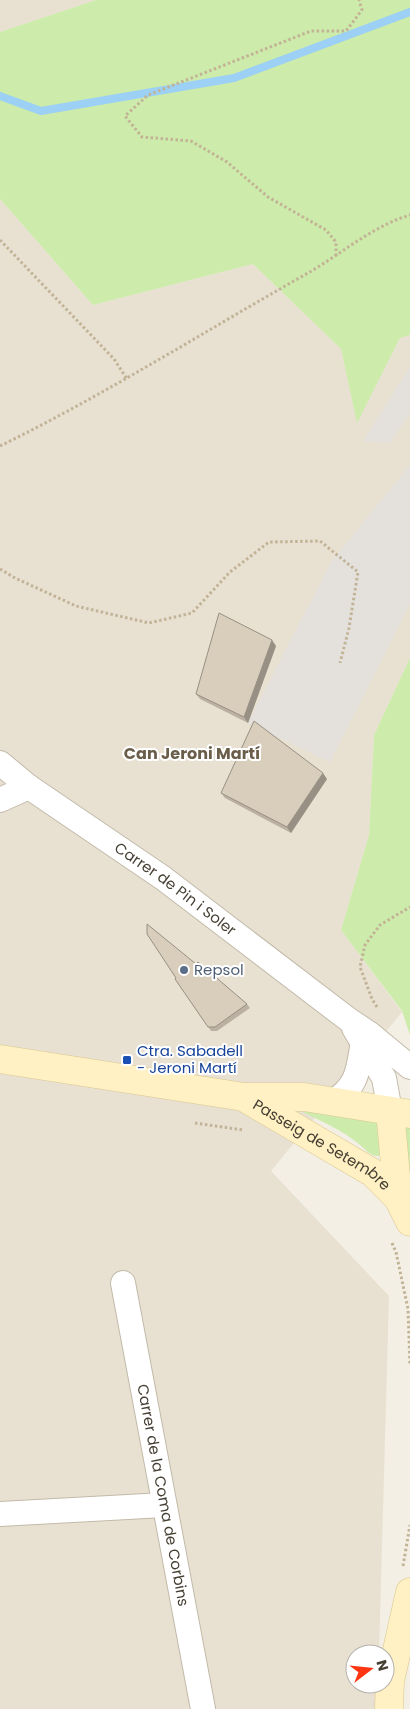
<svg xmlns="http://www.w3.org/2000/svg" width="410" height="1709" viewBox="0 0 410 1709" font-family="Poppins,sans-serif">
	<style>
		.residential { fill: #e8e1d2 }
		.green { fill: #cdebaa }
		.parking { fill: #e4e1dd }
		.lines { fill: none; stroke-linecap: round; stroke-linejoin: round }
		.stream { stroke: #9cd0f5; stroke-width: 8 }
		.street-casing { stroke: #c2baa9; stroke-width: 26 }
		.secondary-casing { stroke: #dac792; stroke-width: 29 }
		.path { stroke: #c2b396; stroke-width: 3; stroke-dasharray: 2.5 2.5; stroke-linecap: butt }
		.street { stroke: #fff; stroke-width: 24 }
		.secondary { stroke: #fff1c3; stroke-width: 28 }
		.wall { fill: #bbb0a2 }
		.shaded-wall { fill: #989084 }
		.building { fill: #d9cdbc; stroke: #989084 }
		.service-dot { fill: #5c6f8a; stroke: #fff; stroke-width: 2 }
		.transit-dot { fill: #1a4fb4; stroke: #fff; stroke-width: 2 }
		.labels { text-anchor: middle; stroke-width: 4; stroke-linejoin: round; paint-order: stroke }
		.street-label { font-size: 15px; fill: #463f34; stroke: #fff }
		.service-label { font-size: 15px; fill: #4e5e75; stroke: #fff; text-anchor: start }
		.transit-label { font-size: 15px; fill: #164399; stroke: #fff; text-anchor: start }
		.neighbourhood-label { font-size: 16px; font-weight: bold; fill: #6a5d4a; stroke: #fff }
	</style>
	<rect width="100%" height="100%" fill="#f3efe4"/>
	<g class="residential">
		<polygon points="0,0 96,0 0,32"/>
		<polygon points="0,199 93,305 253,264 341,349 357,422 400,338 410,335 410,658 374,735 369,835 341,930 402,1012 271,1171 389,1296 379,1654 355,1654 355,1684 378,1684 377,1709 0,1709"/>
	</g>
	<g class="green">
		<polygon points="96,0 410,0 410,335 400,338 357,423 341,349 253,264 93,305 0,199 0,32"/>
		<polygon points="410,658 410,1035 402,1011 341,930 369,835 374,735"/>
		<path d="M 301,1111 L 379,1122 L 383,1151 L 378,1156 C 370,1156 365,1149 359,1144 C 342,1130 321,1121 301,1111 Z"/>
		<polygon points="409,1126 410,1126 410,1192 404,1128"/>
	</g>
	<g class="parking">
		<polygon points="410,367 410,413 390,443 363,441"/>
		<polygon points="410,465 410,603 330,762 248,723 331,562"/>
	</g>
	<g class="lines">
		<polyline class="stream" points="0,96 41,111 234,78 410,12"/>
		<g class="street-casing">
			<g id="street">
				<path id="s1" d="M 0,763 L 29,787 L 163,878 L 349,1020 L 370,1034 L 410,1067"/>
				<polyline points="0,800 29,787"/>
				<polyline points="354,1028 384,1078 390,1111"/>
				<path d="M 332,1102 C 358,1087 358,1070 363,1042"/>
				<path id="s2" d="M 123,1283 L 203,1709"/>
				<polyline points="0,1514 164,1505"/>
			</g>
		</g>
		<g class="secondary-casing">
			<g id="secondary">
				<polyline points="0,1059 244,1097 304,1097 410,1114"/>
				<path id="s3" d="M 245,1098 L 373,1173 L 398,1198 L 410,1222"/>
				<polyline points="390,1111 398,1198"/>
				<polyline points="389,1709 390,1681 410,1592"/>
			</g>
		</g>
		<g class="path">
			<polyline points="0,240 114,359 127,379"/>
			<polyline points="336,256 336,242 326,230 268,197 227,162 191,141 142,137 125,116 148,95 311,31 346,31 362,10 359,0"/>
			<path d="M 0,446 C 106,394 205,331 308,273 C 341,254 373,226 410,215"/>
			<polyline points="0,569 15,578 76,606 149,623 192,613 230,572 269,542 320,541 358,572 349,628 340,663"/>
			<polyline points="377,1007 372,999 360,967 365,945 380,925 410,907"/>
			<polyline points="195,1123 243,1130"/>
			<polyline points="392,1243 396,1252 408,1309 410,1365"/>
			<polyline points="403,1566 410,1525"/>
		</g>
		<use href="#street" class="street"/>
		<use href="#secondary" class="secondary"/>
	</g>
	<g class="wall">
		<polygon points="276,646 248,723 200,699 196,694"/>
		<polygon points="327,779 291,833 225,798 221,793"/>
		<polygon points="196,964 247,1004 250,1008 217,1031 211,1031 175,979"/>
	</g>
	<g class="shaded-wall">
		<polygon points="272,640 276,646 248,723 244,717"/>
		<polygon points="323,773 327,779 291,833 287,827"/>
	</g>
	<g class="building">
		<polygon points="219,613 272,640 244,717 196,694"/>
		<polygon points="254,721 323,773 287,827 221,793"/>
		<polygon points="147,924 196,964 198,962 247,1004 215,1027 208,1027 175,979 176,978 147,934"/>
	</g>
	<circle class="service-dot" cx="184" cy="970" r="5"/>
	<rect class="transit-dot" x="122" y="1055" width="10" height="10" rx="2.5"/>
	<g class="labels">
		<g class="street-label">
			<text dy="5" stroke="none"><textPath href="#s1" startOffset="216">Carrer de Pin i Soler</textPath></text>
			<text dy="5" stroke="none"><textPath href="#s3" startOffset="90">Passeig de Setembre</textPath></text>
			<text dy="5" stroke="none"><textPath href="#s2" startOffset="216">Carrer de la Coma de Corbins</textPath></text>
		</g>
		<g class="service-label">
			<text x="194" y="975">Repsol</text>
		</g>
		<g class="transit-label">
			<text x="137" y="1056">Ctra. Sabadell<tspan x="137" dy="17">- Jeroni Martí</tspan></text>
		</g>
		<g class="neighbourhood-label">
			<text x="192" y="759">Can Jeroni Martí</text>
		</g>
	</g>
	<g transform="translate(370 1669) rotate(74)"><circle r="24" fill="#ffffff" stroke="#b5b2ae"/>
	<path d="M0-4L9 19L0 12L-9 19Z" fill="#ff3410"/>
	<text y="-8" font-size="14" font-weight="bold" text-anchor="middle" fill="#463f34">N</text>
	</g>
</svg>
